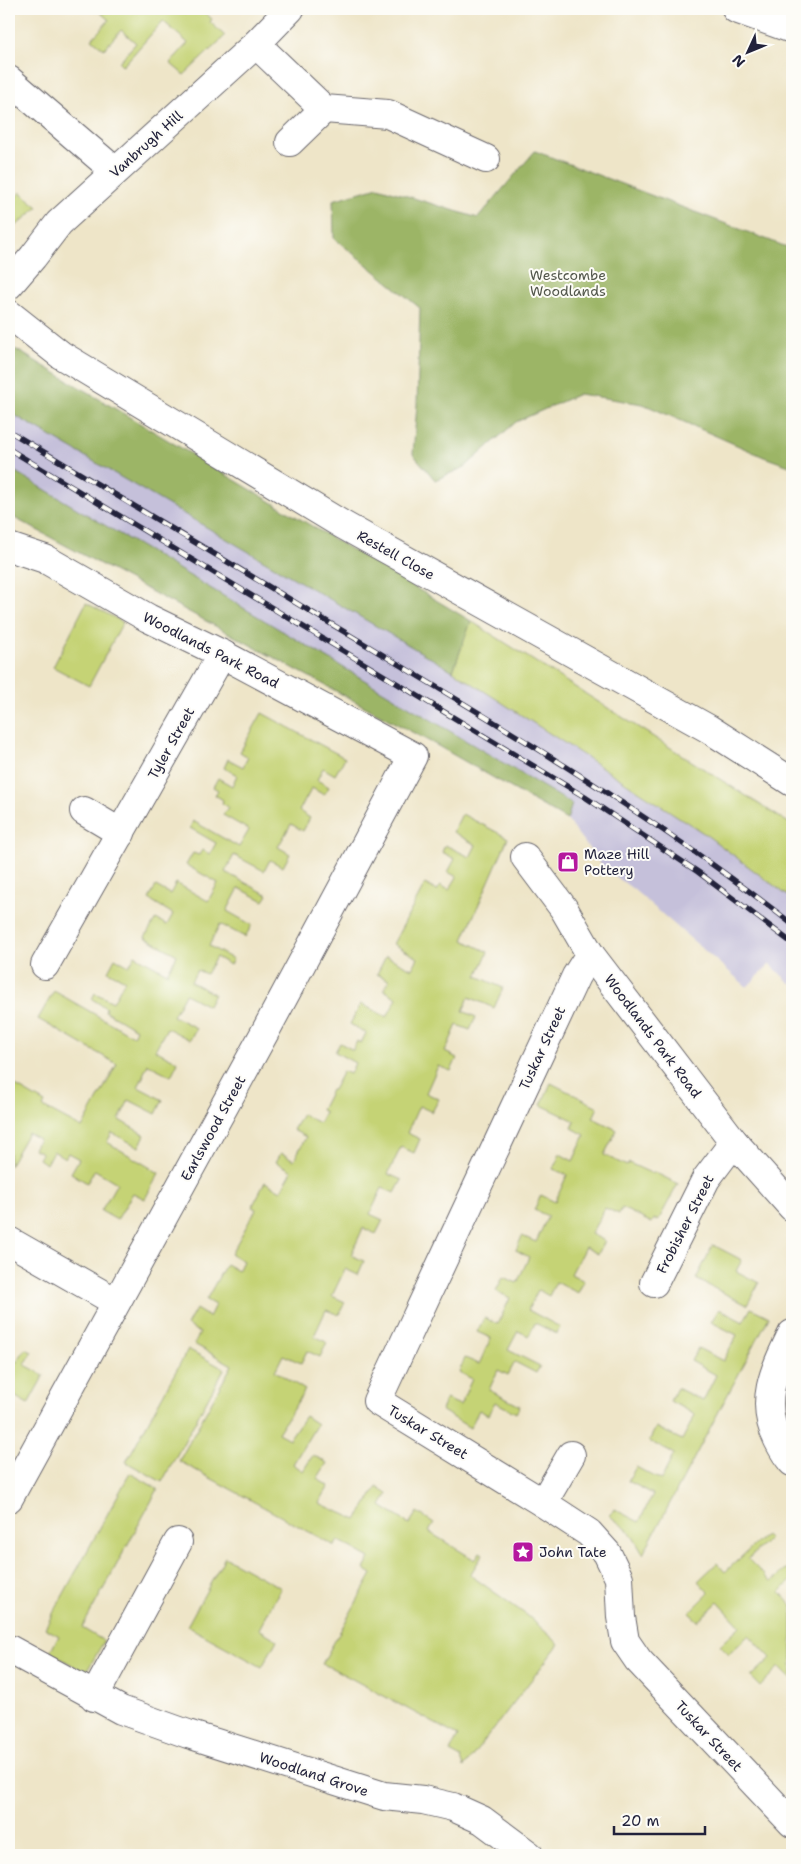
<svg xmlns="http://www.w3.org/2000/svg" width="801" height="1864" viewBox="0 0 801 1864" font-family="'Shantell Sans',sans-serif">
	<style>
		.industrial { fill: #c5c0da }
		.green { fill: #c5d375; stroke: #747a58 }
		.forest { fill: #9cb566; stroke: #5f6c50 }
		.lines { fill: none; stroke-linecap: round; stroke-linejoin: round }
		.minor-casing { stroke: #69666c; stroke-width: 30 }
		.minor { stroke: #fff; stroke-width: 28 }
		.rail-casing { stroke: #22223b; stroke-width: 5.5 }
		.rail { stroke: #fdfcf7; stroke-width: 4; stroke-dasharray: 11; stroke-linecap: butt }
		.labels { text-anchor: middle; stroke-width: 4; stroke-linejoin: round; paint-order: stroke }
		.street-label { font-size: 14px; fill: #22223b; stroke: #fdfcf7 }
		.park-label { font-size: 14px; fill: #53574c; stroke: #fdfcf7 }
		.poi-label { font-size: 14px; fill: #22223b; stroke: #fdfcf7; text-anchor: start }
	</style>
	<rect width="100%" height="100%" fill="#fdfcf7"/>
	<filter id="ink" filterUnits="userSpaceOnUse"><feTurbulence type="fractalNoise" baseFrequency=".02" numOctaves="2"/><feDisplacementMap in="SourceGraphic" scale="10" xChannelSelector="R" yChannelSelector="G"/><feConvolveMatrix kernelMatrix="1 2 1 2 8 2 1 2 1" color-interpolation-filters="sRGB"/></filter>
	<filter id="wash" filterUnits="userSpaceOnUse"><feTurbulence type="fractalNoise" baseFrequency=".0096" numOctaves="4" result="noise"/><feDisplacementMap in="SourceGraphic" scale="20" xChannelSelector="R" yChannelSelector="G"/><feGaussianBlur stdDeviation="1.12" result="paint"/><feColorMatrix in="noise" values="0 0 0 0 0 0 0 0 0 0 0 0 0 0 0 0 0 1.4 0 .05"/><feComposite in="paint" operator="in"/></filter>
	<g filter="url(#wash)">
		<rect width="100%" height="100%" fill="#eee5c8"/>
		<polygon class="industrial" points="9,349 17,350 471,621 453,671 705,834 792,899 792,985 770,964 747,987 633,889 604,868 567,820 438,746 9,515"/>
		<g class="green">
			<polygon points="96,9 201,9 212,19 210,22 225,36 184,75 170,63 188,43 163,21 123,66 119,62 136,43 121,30 104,49 92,39 109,20"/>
			<polygon points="20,192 38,207 9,232 9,206"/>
			<polygon points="86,603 123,622 89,686 53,667"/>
			<polygon points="471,621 792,825 792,899 705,834 453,671"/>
			<polygon points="262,713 345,758 335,775 323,768 317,780 329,787 324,795 312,788 299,811 310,818 303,831 291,824 278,847 290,854 283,867 270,860 264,871 234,855 225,872 268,895 264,901 239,888 227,911 252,925 245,937 220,924 209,946 233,959 230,965 216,957 206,974 197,970 191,982 214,994 208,1006 185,994 173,1016 196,1028 190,1040 167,1028 155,1050 178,1062 171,1076 148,1064 143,1075 144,1075 138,1087 163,1100 156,1114 129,1100 119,1120 145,1135 139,1147 112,1133 107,1142 159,1173 145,1199 133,1193 117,1220 101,1211 117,1183 95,1170 87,1183 71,1173 79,1159 68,1153 65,1158 53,1151 46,1164 39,1159 42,1153 34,1149 39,1139 28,1133 9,1166 9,1082 45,1103 43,1107 82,1128 117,1064 38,1019 54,991 133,1036 136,1029 105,1011 106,1008 92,999 95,993 113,1002 125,980 108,971 115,958 129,966 135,955 167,973 177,955 145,937 156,919 167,925 173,914 149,899 156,886 170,894 176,883 208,901 218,883 186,865 193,853 199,855 202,850 210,854 216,843 190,828 193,821 239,847 249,830 223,815 228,807 222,803 223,800 215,795 218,790 213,787 218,778 232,786 237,775 224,768 228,759 243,767 248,757 240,752"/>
			<polygon points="462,814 508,838 463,940 488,952 477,976 503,988 494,1008 469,997 463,1011 476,1017 470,1030 457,1025 445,1052 457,1058 451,1071 438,1066 426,1093 439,1099 432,1112 419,1106 407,1133 420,1139 414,1153 401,1147 388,1174 402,1180 395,1193 382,1188 370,1214 383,1220 376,1234 363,1228 351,1255 364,1261 358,1275 345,1269 332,1296 345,1302 339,1315 326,1310 314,1336 327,1342 320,1357 307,1351 301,1363 283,1355 275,1371 305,1390 278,1433 289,1439 305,1416 317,1424 293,1464 303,1471 313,1455 327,1463 317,1479 329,1486 319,1503 357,1520 377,1487 388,1494 381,1506 409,1524 417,1512 434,1523 429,1532 475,1560 480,1552 483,1554 470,1575 528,1616 559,1644 464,1767 461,1758 450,1752 458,1736 330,1667 322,1664 372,1574 364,1569 370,1558 338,1540 335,1546 179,1461 232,1365 194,1344 200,1333 187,1325 196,1309 209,1317 215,1305 206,1300 226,1264 238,1271 243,1261 231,1254 256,1209 252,1207 265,1182 281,1191 292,1171 276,1162 281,1153 294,1160 306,1137 293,1130 302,1114 319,1123 325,1112 321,1110 331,1090 333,1090 343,1071 350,1074 355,1063 335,1052 340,1043 353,1050 357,1041 361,1043 366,1033 350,1024 361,1004 387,1017 397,998 384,990 389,980 377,974 386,956 412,969 418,958 393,944 425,884 437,891 440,885 449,890 457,877 448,872 455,859 442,852 445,845 470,857 476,845 453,832"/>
			<polygon points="551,1083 598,1107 593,1118 617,1130 604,1155 627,1166 629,1163 653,1174 654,1172 678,1184 658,1221 654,1219 652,1223 622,1208 619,1214 605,1208 591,1234 605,1241 598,1254 585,1247 571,1274 584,1281 578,1293 556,1282 549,1296 538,1290 528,1310 560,1327 557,1334 535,1323 529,1336 518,1331 508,1350 540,1366 536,1373 515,1362 508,1375 498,1370 489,1390 520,1406 516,1413 495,1402 488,1415 479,1410 470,1428 441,1410 446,1399 460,1405 472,1379 459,1372 465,1358 479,1364 491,1338 477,1332 484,1318 498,1324 510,1298 496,1291 503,1277 517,1283 529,1257 516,1250 522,1236 536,1242 548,1216 534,1210 541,1195 555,1202 567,1175 553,1169 560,1154 573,1161 585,1135 572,1128 575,1121 541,1105"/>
			<polygon points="713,1245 742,1260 736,1271 759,1283 747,1305 696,1279"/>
			<polygon points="751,1308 769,1317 643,1554 630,1532 610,1516 614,1509 639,1522 653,1494 628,1481 636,1467 661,1480 674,1454 649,1441 656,1427 682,1440 695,1415 670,1401 677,1388 703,1401 716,1375 691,1361 698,1348 723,1361 737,1335 711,1322 719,1309 743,1322"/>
			<polygon points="25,1349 32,1352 25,1365 44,1375 28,1404 9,1393 9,1358 17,1362"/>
			<polygon points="188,1349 224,1369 162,1482 126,1462"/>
			<polygon points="130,1473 158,1489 82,1628 104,1641 86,1673 50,1652 59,1636 45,1628"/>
			<polygon points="765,1535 769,1539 748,1559 771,1582 792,1564 792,1580 780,1592 792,1605 792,1678 791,1679 779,1667 760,1686 751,1677 771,1658 749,1635 729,1654 720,1645 740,1626 718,1602 698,1621 689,1613 709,1593 698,1581 717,1563 725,1572"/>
			<polygon points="225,1557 281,1588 259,1629 277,1640 262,1667 187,1626"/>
		</g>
		<g class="forest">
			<polygon points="535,151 792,249 792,467 764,457 643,404 579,394 516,422 465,467 435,480 413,454 417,405 420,308 334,238 333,200 378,187 478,218"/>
			<polygon points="9,349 17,350 471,621 453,671 9,412"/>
			<polygon points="9,468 572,804 567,820 438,746 9,515"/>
		</g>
	</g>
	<g filter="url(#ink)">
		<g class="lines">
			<g class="minor-casing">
				<g id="minor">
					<polyline points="736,9 792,29"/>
					<polyline points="256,44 324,109 388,114 486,159"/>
					<polyline points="9,80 115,171"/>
					<polyline points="290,142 324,109"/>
					<polyline points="9,285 33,257 59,223 256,44 290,9"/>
					<polyline points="9,314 61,355 343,525 709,729 792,782"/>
					<polyline points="9,547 45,559 148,618 222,654 413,756 265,1032 9,1498"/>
					<polyline points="84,811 121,833"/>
					<polyline points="525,857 564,909 590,954 734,1142 792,1207"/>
					<polyline points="590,954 576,976 377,1401 543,1503 589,1533 607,1553 619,1578 621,1617 625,1641 638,1660 792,1823"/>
					<polyline points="45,965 222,654"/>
					<polyline points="9,1241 116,1302"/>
					<polyline points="654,1283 706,1179 734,1142"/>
					<path d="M 792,1334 C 775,1369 758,1401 778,1440 C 782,1448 786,1455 792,1462"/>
					<polyline points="543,1503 571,1455"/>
					<polyline points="9,1649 121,1710 188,1734 384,1796 423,1800 453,1807 482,1820 529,1855"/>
					<polyline points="94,1697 178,1542"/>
				</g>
			</g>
			<use href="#minor" class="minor"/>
			<g class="rail-casing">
				<g id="rail">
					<path d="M 9,431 C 141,511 275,590 408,670 C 540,749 671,829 792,924"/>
					<polyline points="9,449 585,797 698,872 792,943"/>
				</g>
			</g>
			<use href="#rail" class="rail"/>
		</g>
	</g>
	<defs>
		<g id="shop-square" transform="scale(1.125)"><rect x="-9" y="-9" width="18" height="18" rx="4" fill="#b5179e" stroke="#fdfcf7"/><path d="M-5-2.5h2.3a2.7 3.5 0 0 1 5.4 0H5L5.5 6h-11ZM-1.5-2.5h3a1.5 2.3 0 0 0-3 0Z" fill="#fff"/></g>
		<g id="sight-square" transform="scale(1.125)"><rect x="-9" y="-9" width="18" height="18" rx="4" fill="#b5179e" stroke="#fdfcf7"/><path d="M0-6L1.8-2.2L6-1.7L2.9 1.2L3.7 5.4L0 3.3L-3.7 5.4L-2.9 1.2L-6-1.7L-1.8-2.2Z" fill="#fff"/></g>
	</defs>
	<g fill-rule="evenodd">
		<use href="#shop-square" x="568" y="862"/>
		<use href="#sight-square" x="523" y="1552"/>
	</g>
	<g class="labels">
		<g class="street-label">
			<text transform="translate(146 144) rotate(-42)" y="5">Vanbrugh Hill</text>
			<text transform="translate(396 555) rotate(29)" y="5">Restell Close</text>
			<text transform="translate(211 650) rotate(27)" y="5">Woodlands Park Road</text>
			<text transform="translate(171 743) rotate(-61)" y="5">Tyler Street</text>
			<text transform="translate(653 1036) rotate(53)" y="5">Woodlands Park Road</text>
			<text transform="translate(542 1048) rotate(-65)" y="5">Tuskar Street</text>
			<text transform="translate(213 1128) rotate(-61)" y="5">Earlswood Street</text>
			<text transform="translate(685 1224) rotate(-63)" y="5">Frobisher Street</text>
			<text transform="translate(428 1432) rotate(31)" y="5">Tuskar Street</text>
			<text transform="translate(709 1736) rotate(47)" y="5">Tuskar Street</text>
			<text transform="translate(314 1774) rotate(18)" y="5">Woodland Grove</text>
		</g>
		<g class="park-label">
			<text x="568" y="280">Westcombe<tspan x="568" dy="16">Woodlands</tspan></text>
		</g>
		<g class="poi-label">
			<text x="584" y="859">Maze Hill<tspan x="584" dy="16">Pottery</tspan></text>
			<text x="539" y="1557">John Tate</text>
		</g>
	</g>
	<rect width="801" height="1864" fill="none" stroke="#fdfcf7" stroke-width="30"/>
	<g transform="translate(748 52) rotate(226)" stroke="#fdfcf7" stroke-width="4" paint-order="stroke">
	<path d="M0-4L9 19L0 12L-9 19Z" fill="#22223b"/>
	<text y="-8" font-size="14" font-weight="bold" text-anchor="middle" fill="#22223b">N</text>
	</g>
	<path d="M614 1826v8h91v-8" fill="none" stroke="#22223b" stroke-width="2.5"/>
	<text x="621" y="1826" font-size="15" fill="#22223b" stroke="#fdfcf7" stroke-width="4" paint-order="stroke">20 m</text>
</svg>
